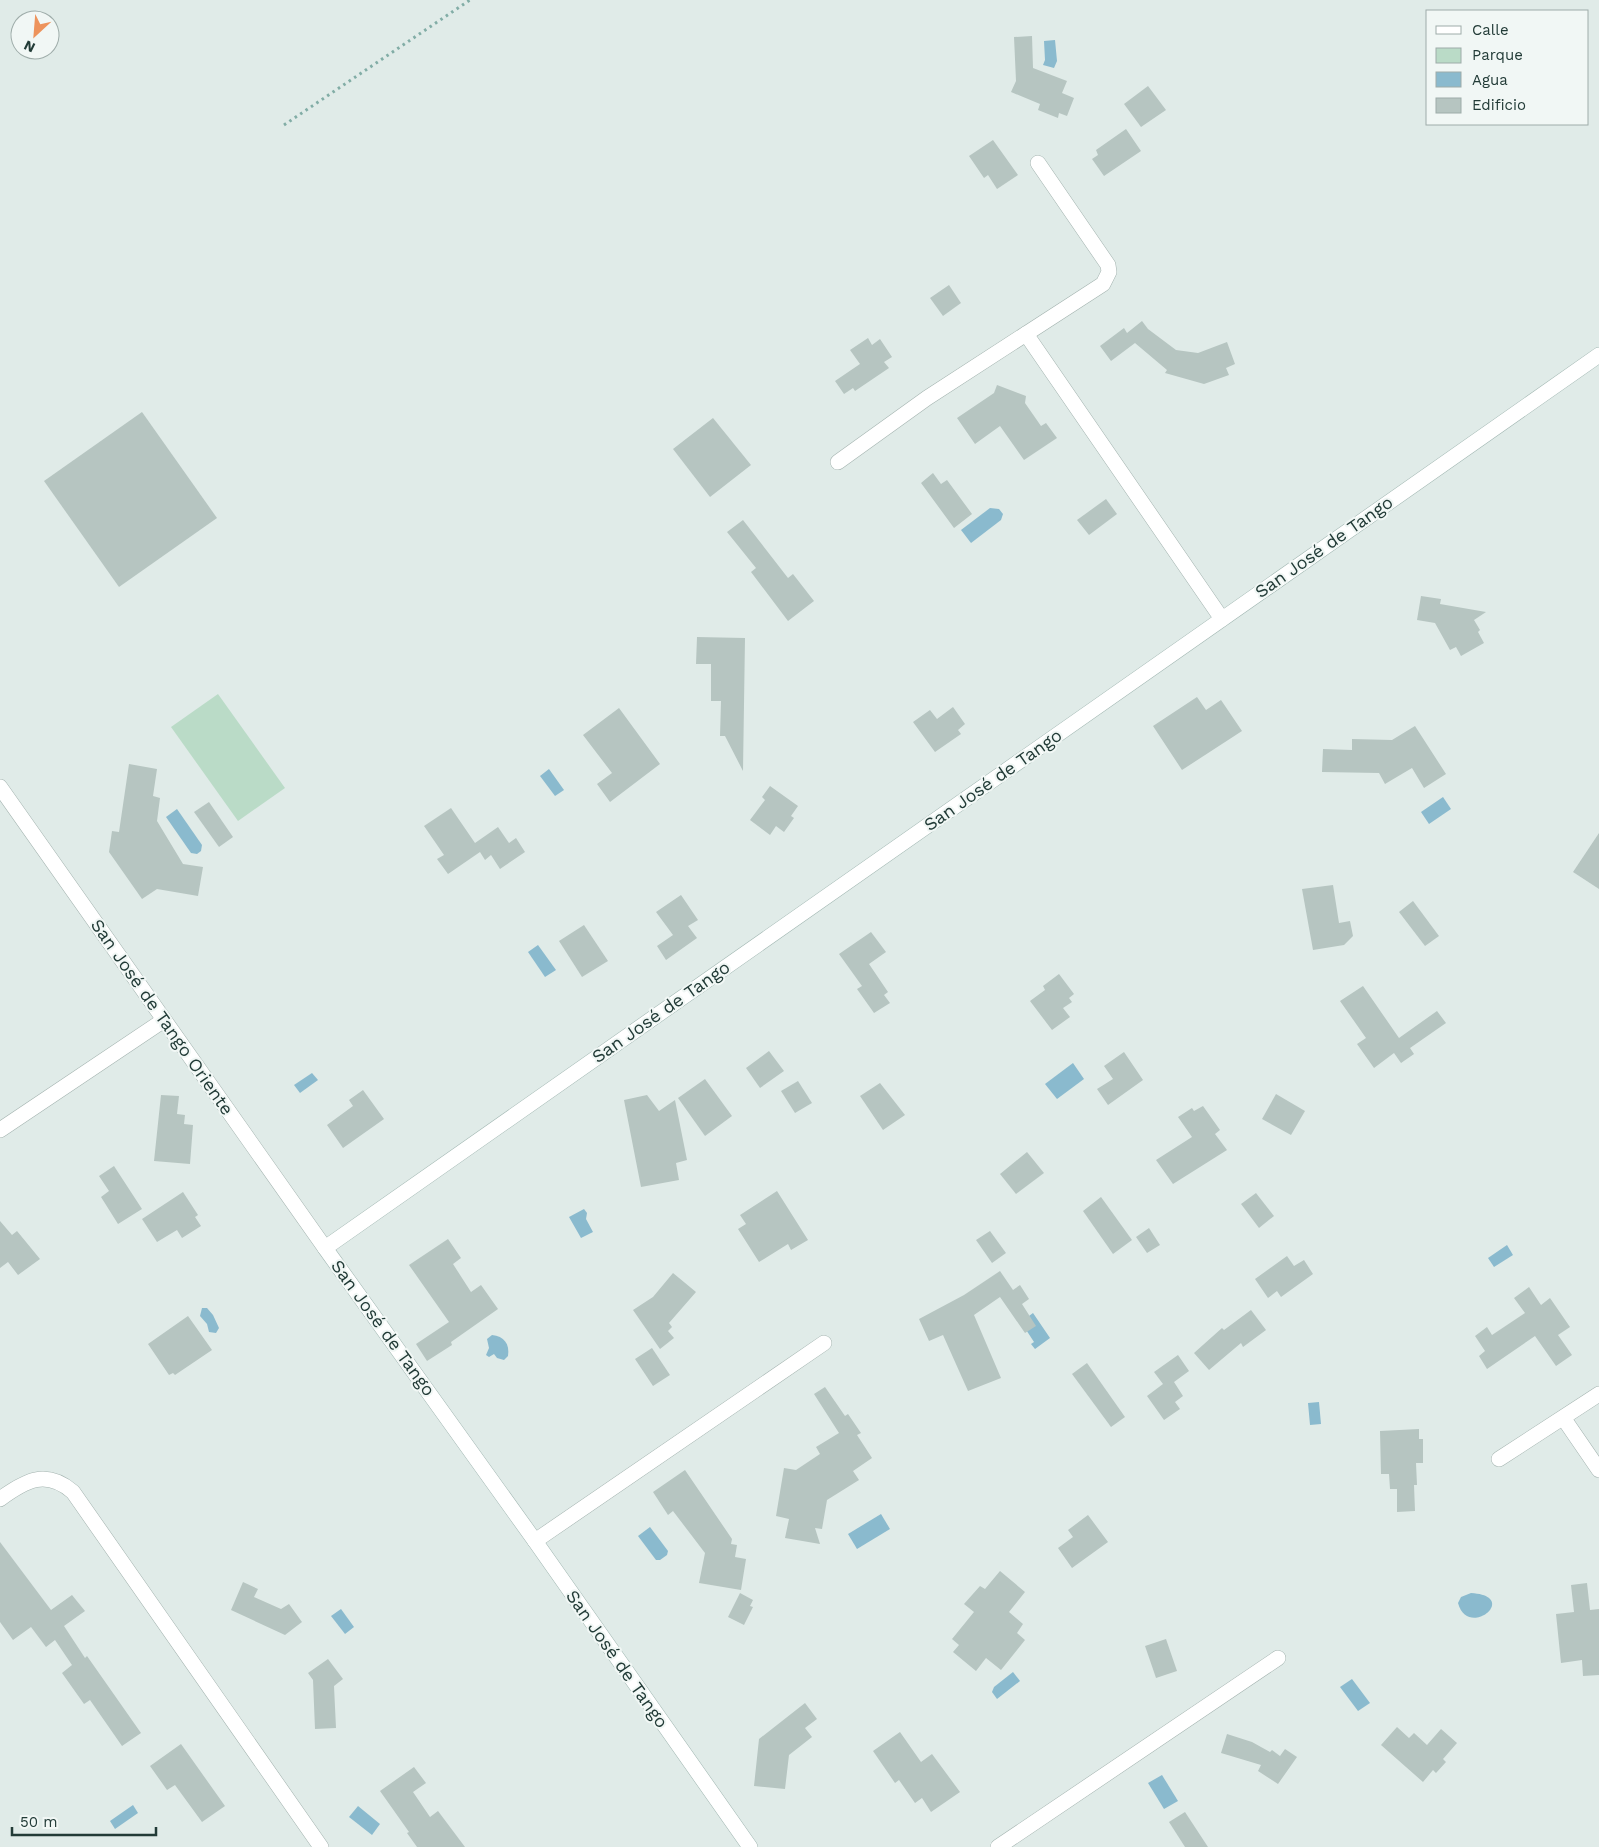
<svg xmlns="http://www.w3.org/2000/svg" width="1599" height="1847" viewBox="0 0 1599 1847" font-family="'Work Sans',sans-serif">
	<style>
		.green { fill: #badbc7 }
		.water { fill: #8abace }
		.building { fill: #b6c5c1 }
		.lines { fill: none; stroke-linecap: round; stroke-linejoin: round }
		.street-casing { stroke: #a3b3af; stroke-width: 16 }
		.secondary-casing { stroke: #a0b6b1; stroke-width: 16 }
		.path { stroke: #82ada6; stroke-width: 3; stroke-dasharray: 2.5 4; stroke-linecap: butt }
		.street { stroke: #fff; stroke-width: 15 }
		.secondary { stroke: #fff; stroke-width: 15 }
		.labels { text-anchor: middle; stroke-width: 4; stroke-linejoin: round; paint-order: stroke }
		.street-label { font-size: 18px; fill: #223b37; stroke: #f1f7f5 }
	</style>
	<rect width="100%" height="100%" fill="#e0ebe8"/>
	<polygon class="green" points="218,694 285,788 238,821 171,727"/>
	<g class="water">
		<polygon points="1055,40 1057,61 1054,68 1043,65 1045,60 1044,41"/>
		<polygon points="990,508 999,509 1003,514 1001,520 971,543 961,530"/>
		<polygon points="549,769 564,790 555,796 540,776"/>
		<polygon points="1443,797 1451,809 1429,824 1421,812"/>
		<polygon points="177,809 202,845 201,851 197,854 191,853 166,817"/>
		<polygon points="538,945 556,970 545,977 528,952"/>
		<polygon points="1073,1063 1084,1079 1057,1099 1045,1084"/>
		<polygon points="312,1073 318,1080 300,1093 294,1085"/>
		<polygon points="584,1209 587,1213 586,1219 593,1232 581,1238 569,1217"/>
		<polygon points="1507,1245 1513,1255 1494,1267 1488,1258"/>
		<polygon points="202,1308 207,1308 213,1315 219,1328 216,1333 209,1332 207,1324 200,1316"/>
		<polygon points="1033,1313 1050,1338 1035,1349 1031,1344 1034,1342 1021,1322"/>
		<path d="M 492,1335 C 504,1336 510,1344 508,1356 L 504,1360 L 497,1358 L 494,1354 L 489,1357 L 486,1355 L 489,1348 L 487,1339 Z"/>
		<polygon points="1319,1402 1321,1424 1310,1425 1308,1403"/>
		<polygon points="881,1514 890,1529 857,1549 848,1534"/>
		<polygon points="650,1527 668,1551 667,1555 660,1560 656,1560 638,1536"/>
		<path d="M 1471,1593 C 1521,1596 1468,1640 1458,1603 L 1461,1597 Z"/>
		<polygon points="341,1609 354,1627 345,1634 331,1616"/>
		<polygon points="1013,1672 1020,1681 997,1699 992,1692 994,1687"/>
		<polygon points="1352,1679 1370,1703 1358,1711 1340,1687"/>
		<polygon points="1162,1775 1178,1801 1164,1809 1148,1783"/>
		<polygon points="133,1805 138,1813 115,1829 110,1821"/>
		<polygon points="358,1806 380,1824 372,1835 349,1817"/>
	</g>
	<g class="building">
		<polygon points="1032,36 1033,68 1067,81 1062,93 1074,98 1067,116 1059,113 1058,118 1038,110 1040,104 1011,92 1016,81 1014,37"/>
		<polygon points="1148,86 1166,110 1141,127 1124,104"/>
		<polygon points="1126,129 1141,151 1104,176 1092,159 1098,155 1096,150"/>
		<polygon points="993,140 1018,175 997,189 988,175 984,178 969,156"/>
		<polygon points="949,285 961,303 943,316 930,298"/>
		<polygon points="1142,321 1148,329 1176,350 1198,353 1227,342 1235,364 1226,368 1229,375 1204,384 1165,373 1167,370 1135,343 1111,361 1100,346 1124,328 1127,333"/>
		<polygon points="868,338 872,345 880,339 892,357 884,362 889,368 855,391 853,388 844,394 835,381 860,364 850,350"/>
		<polygon points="997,385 1026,396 1025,403 1041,426 1046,423 1057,438 1024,460 1000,426 975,444 957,418 994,393"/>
		<polygon points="142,412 217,518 119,587 44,481"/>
		<polygon points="713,418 751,465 710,497 673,449"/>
		<polygon points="933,473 941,484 947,480 972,514 954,528 921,483"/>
		<polygon points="1106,499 1117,514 1089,535 1077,520"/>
		<polygon points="743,520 788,578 793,574 814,601 788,621 751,572 756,568 727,532"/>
		<polygon points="1421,596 1441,599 1440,604 1486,612 1474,620 1480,630 1478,632 1484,643 1461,656 1456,647 1450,650 1435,623 1417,620"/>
		<polygon points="697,637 745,638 743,771 725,736 720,736 721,701 711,701 711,664 696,664"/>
		<polygon points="1197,697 1206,710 1221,700 1242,731 1182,770 1153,726"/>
		<polygon points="953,707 965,724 958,730 961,734 935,752 913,722 930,710 937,719"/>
		<polygon points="619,708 660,764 610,802 597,784 612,773 583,735"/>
		<polygon points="1415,726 1446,774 1424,788 1412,768 1385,784 1379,773 1322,772 1323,749 1352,750 1352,739 1392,740"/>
		<polygon points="129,764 157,769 153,796 160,798 157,821 183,864 203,867 198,896 157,889 142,899 109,852 112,831 119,832"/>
		<polygon points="770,786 798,806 791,816 794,818 784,832 776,826 770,835 750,820 765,800 762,797"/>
		<polygon points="209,802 233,837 219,847 194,812"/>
		<polygon points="451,808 475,843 498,827 509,843 516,838 525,852 500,869 491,855 485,860 480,852 448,874 437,859 444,855 424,826"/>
		<polygon points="1599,833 1599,889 1573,872"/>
		<polygon points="1333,885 1339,923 1350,921 1353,936 1344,945 1313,950 1302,889"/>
		<polygon points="681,895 698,920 688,926 697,938 666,960 657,946 673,935 656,912"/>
		<polygon points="1413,901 1439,936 1425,946 1399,912"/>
		<polygon points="584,925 608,961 582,977 559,941"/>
		<polygon points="871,932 886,952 869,964 888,992 884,995 890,1003 874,1013 857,989 862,986 839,954"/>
		<polygon points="1059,974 1074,994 1069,998 1072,1002 1063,1008 1070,1017 1052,1030 1030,1001 1045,990 1043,986"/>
		<polygon points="1363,986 1399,1038 1437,1011 1446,1023 1410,1048 1414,1054 1401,1063 1394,1053 1374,1068 1357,1044 1366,1038 1340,1001"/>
		<polygon points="769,1051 784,1071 760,1088 746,1068"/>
		<polygon points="1124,1052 1143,1080 1108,1105 1097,1089 1113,1079 1104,1066"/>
		<polygon points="705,1079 732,1116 705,1136 678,1098"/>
		<polygon points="798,1081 812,1103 795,1113 781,1091"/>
		<polygon points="880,1083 905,1115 883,1130 860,1096"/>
		<polygon points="363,1090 384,1119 343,1148 327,1125 353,1106 349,1100"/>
		<polygon points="1276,1094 1305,1111 1291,1135 1262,1119"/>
		<polygon points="161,1095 179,1096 177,1114 185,1115 184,1124 193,1125 190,1164 154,1161"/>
		<polygon points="647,1095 659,1111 675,1100 687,1160 676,1163 679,1180 641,1187 624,1100"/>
		<polygon points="1203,1106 1220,1130 1215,1134 1227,1150 1173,1184 1156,1160 1192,1137 1178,1117 1192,1108 1194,1111"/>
		<polygon points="1027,1152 1044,1173 1016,1194 1000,1174"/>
		<polygon points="114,1166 142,1209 118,1224 101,1197 109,1191 99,1176"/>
		<polygon points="777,1191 808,1240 791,1250 788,1244 759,1262 738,1229 746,1224 740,1215"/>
		<polygon points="183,1192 198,1215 195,1217 201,1226 182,1238 177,1230 157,1242 142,1219"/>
		<polygon points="1256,1193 1274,1216 1259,1228 1241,1204"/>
		<polygon points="1101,1197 1132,1240 1113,1254 1083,1211"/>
		<polygon points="0,1221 12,1235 17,1231 40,1259 18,1275 8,1262 0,1268"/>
		<polygon points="1149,1228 1160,1245 1147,1253 1136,1237"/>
		<polygon points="990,1231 1006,1253 992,1263 976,1240"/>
		<polygon points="448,1239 461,1258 453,1264 471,1292 481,1285 498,1309 451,1342 452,1345 427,1361 416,1344 449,1322 409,1265"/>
		<polygon points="1287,1256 1294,1266 1304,1260 1313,1274 1281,1297 1277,1291 1268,1298 1255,1279"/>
		<polygon points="1000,1271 1013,1290 1020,1285 1029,1299 1022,1304 1036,1326 1025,1333 1000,1297 974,1315 1001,1378 968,1391 943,1335 929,1341 919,1319 964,1295"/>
		<polygon points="673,1273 696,1292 669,1323 672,1327 668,1331 674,1338 660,1349 633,1310 653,1297"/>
		<polygon points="1529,1287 1541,1305 1550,1298 1570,1327 1558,1335 1572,1355 1556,1366 1535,1336 1487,1369 1479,1356 1485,1351 1475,1336 1487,1327 1492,1335 1525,1313 1514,1298"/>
		<polygon points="1251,1310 1266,1330 1243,1347 1241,1343 1209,1370 1194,1353 1222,1328 1224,1330"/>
		<polygon points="188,1316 212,1350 175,1375 173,1373 169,1375 148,1344"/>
		<polygon points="652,1348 670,1375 653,1386 635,1359"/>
		<polygon points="1178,1355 1189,1371 1174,1382 1183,1396 1175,1402 1180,1409 1164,1420 1147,1396 1163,1384 1154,1372"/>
		<polygon points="1087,1363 1125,1417 1111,1427 1072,1374"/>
		<polygon points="825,1387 845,1416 848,1414 861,1433 857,1435 872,1458 853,1471 859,1480 827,1500 822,1529 815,1528 820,1544 785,1538 789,1519 776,1516 784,1468 796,1470 820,1454 816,1447 839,1433 814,1394"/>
		<polygon points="1419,1429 1419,1439 1423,1439 1423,1463 1416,1463 1417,1485 1414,1485 1415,1511 1397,1512 1397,1489 1390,1489 1389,1474 1381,1474 1380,1431"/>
		<polygon points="685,1470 732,1539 731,1544 737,1545 735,1557 746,1559 741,1590 699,1583 705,1553 673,1511 668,1515 653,1492"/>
		<polygon points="1088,1515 1108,1542 1072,1568 1058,1548 1073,1537 1068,1530"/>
		<polygon points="0,1542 51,1610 72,1595 85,1611 64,1626 85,1658 87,1656 141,1733 122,1746 90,1700 84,1704 62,1673 72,1665 55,1640 46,1647 31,1627 13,1640 0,1622"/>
		<polygon points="1000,1571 1025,1592 1009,1612 1023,1624 1017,1633 1025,1640 1001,1670 986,1658 976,1671 953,1652 959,1645 952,1639 974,1612 964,1604 980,1586 985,1589"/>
		<polygon points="243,1582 258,1589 254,1597 281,1609 289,1604 302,1622 285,1635 231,1610"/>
		<polygon points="1587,1583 1590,1610 1599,1609 1599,1675 1583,1676 1582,1660 1561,1663 1556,1614 1574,1612 1571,1585"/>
		<polygon points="740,1593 753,1600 750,1606 753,1607 744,1625 728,1617"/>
		<polygon points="1166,1639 1177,1671 1156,1678 1145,1646"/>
		<polygon points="328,1659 343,1679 334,1686 336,1728 315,1729 313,1680 308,1673"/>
		<polygon points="805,1703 817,1719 805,1728 812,1737 789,1755 785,1789 754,1786 759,1739"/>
		<polygon points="1397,1727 1409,1738 1414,1733 1427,1745 1441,1729 1457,1743 1443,1759 1446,1762 1436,1773 1433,1770 1423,1782 1381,1745"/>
		<polygon points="900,1732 921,1762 932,1754 960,1792 931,1812 922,1798 915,1803 899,1780 895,1783 873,1751"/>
		<polygon points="1227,1734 1252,1742 1270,1752 1272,1750 1280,1756 1285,1749 1297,1757 1278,1784 1258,1771 1261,1765 1221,1753"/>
		<polygon points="181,1744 225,1806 202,1822 175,1785 167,1790 150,1766"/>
		<polygon points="414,1767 426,1783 413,1792 430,1817 438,1811 465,1847 417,1847 407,1833 409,1832 380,1791"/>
		<polygon points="1185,1812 1208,1847 1185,1847 1169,1822"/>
	</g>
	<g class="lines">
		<g class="street-casing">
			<g id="street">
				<polyline points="1026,334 1222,619"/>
				<polyline points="838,462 927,398 1103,284 1109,272 1108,265 1038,163"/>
				<polyline points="0,787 325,1248"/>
				<polyline points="0,1130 164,1020"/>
				<polyline points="1564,1419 1599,1470"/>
				<polyline points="1499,1459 1599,1394"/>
				<path d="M 0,1499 C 26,1480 46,1469 73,1492 L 321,1847"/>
				<polyline points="535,1541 824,1343"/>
				<polyline points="998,1847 1278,1658"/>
			</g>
		</g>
		<g class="secondary-casing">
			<polyline id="secondary" points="750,1847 535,1541 325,1248 1599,355"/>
		</g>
		<polyline class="path" points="284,125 470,0"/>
		<use href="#street" class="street"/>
		<use href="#secondary" class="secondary"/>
	</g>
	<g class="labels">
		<g class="street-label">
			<text transform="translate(1324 547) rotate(-35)" y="6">San José de Tango</text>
			<text transform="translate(993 780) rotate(-35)" y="6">San José de Tango</text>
			<text transform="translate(661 1012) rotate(-35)" y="6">San José de Tango</text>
			<text transform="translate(162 1017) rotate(55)" y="6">San José de Tango Oriente</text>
			<text transform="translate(383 1328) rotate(54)" y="6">San José de Tango</text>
			<text transform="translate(617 1659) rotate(55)" y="6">San José de Tango</text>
		</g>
	</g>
	<rect x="1426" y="10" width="162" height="115" fill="#f1f7f5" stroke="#9eaca9"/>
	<rect x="1436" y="26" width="25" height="8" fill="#ffffff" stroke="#9eaca9"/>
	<text x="1472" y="35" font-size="15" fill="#223b37">Calle</text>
	<rect x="1436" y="48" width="25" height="15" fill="#badbc7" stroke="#9eaca9"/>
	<text x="1472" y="60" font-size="15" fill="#223b37">Parque</text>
	<rect x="1436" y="72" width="25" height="15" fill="#8abace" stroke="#9eaca9"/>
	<text x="1472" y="85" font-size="15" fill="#223b37">Agua</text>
	<rect x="1436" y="98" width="25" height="15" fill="#b6c5c1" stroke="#9eaca9"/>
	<text x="1472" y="110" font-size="15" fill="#223b37">Edificio</text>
	<g transform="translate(35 35) rotate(206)"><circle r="24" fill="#f1f7f5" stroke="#9eaca9"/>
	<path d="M0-4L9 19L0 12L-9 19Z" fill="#ed935c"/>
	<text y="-8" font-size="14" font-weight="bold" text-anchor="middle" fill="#223b37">N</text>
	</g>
	<path d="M12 1827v8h144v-8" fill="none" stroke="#223b37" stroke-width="2.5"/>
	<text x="20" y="1827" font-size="15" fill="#223b37" stroke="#f1f7f5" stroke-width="4" paint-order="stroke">50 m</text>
</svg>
